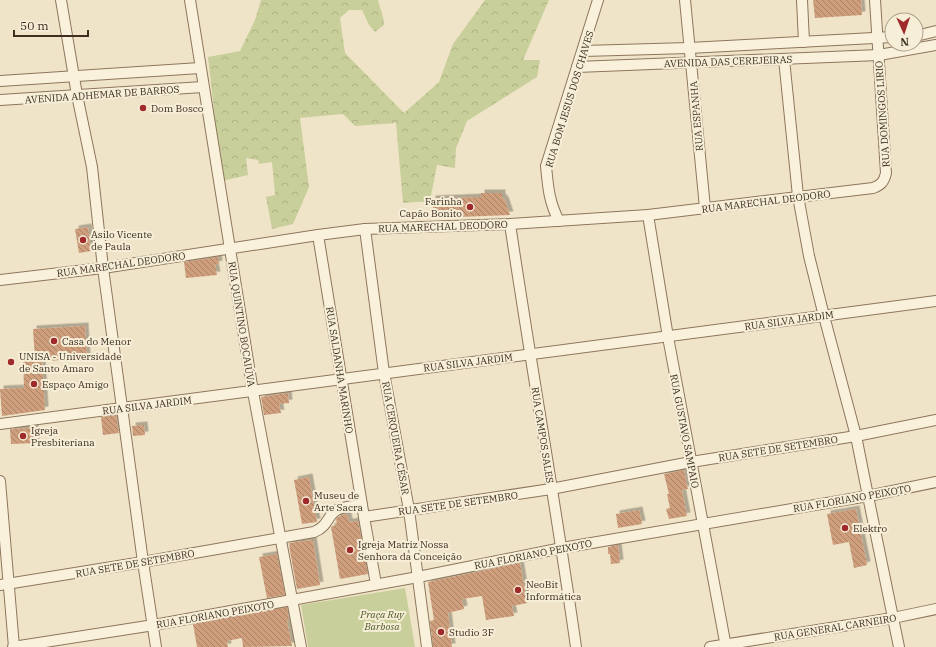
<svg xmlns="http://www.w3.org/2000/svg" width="936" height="647" viewBox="0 0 936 647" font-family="'IBM Plex Serif',serif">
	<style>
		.green { fill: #c9cf9b }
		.forest { fill: url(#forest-crowns) }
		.building { fill: url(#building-back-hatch); filter: url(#shadow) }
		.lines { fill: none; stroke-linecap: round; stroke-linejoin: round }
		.street-casing { stroke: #8d765c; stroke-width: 12 }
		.street { stroke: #faf1dc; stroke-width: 10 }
		.poi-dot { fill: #9e2a2b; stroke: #f7eed8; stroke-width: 1.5 }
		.labels { text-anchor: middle; stroke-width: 4; stroke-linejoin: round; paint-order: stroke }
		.street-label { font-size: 10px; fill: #3d2e20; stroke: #f7eed8 }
		.poi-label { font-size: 10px; fill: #3d2e20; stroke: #f7eed8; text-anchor: start }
		.park-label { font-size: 10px; font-style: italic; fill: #4d5a26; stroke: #f7eed8 }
	</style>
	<defs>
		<pattern id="forest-crowns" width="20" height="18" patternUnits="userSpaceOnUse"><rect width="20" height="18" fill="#c9cf9b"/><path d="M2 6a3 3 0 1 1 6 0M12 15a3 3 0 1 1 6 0" fill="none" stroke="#aeb285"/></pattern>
		<pattern id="building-back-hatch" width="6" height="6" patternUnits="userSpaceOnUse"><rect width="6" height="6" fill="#cf9f7d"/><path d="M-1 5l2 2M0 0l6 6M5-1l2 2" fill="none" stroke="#a98266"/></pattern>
		<filter id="shadow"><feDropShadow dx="3.5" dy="-3.5" stdDeviation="0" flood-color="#0004"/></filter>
	</defs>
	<rect width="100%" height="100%" fill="#f0e4c8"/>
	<polygon class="green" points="405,588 415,647 308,647 301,605"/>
	<path class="forest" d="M 261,0 L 378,0 C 380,9 384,16 384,25 L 375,32 L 369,25 L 362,10 L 349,10 L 340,18 L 345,53 L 404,113 L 439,82 L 453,44 L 485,0 L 549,0 L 523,60 L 540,60 L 537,77 L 467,121 L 456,148 L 455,168 L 437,165 L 430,201 L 403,203 L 396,123 L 355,126 L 343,114 L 300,118 L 309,187 L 293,224 L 272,229 L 266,197 L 275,195 L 272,162 L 259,164 L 258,160 L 246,158 L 248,175 L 222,181 L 208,57 L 240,51 L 255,20 Z"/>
	<g class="building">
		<polygon points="813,0 861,0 862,15 815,18"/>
		<polygon points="481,193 502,193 502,197 505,200 510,215 434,218 432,199 481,197"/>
		<polygon points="88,227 91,251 79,253 75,229"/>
		<polygon points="218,257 219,264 215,265 217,275 186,278 184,262"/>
		<polygon points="85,326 87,359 42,361 45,410 2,416 0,389 24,388 23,360 35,359 33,329"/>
		<polygon points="288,393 289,403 279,404 281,413 264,415 261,397"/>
		<polygon points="116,415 119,433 103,435 101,417"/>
		<polygon points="144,425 145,435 133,436 132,426"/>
		<polygon points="35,428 36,443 11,444 10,429"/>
		<polygon points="684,470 688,489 682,490 687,516 669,519 666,509 670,508 667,494 669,494 664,474"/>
		<polygon points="309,477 317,522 302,524 294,480"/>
		<polygon points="856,509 867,565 854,568 849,542 833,545 827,514"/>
		<polygon points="639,510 642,524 618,528 616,514"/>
		<polygon points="345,514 348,516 349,522 358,521 368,574 340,579 331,527 337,524 336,519 338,517"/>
		<polygon points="313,540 320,585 297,589 290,551 289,543"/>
		<polygon points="618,545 620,563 611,564 610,554 608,554 608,547"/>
		<polygon points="277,554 285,595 267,598 259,557"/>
		<polygon points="520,563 527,603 512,606 514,616 486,620 482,596 462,599 464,609 448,613 452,647 433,647 430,621 434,620 428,582"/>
		<polygon points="287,607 289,621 287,621 292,646 243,647 242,638 227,641 228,647 197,647 193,624"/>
	</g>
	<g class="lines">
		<g class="street-casing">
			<g id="street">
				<polyline points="61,0 77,95 92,167 103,268 143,562 156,647"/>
				<polyline points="190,0 253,392 301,647"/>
				<polyline points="685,0 705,208"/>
				<polyline points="802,0 804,42"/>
				<polyline points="916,36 936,31"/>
				<polyline points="583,51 689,48 892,37"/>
				<polyline points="784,59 798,196 809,256 824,316 856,436 868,496 899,647"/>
				<polyline points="577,67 879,55 936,45"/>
				<polyline points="0,81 200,68"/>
				<polyline points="0,100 203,87"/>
				<polyline points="648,215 668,337 726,647"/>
				<path d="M 559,221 C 549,202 548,187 546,166 L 598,0"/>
				<path d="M 510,224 C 531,365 556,506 576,647"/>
				<polyline points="365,229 384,373 409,510 427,647"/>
				<polyline points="318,235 362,505"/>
				<path d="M 0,280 L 103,268 L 318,235 L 365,229 L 510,224 L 648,215 L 873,188 C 881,185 884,182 886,173 L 875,0"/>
				<polyline points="0,424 936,301"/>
				<polyline points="0,481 14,647"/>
				<polyline points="364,517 376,584"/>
				<path d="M 0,585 L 143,562 L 314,532 C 329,526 327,515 337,510 C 344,506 355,506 362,505 L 364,517 L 551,489 L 691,462 L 856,436 L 936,420"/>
				<polyline points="13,647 154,625 418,577 562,548 868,496 936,482"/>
				<polyline points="710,647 893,618 936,609"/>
			</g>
		</g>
		<use href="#street" class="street"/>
	</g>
	<g class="poi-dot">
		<circle cx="143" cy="108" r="4"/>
		<circle cx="470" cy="207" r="4"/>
		<circle cx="83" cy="240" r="4"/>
		<circle cx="54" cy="341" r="4"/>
		<circle cx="11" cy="362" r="4"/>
		<circle cx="34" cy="384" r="4"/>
		<circle cx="23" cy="436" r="4"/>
		<circle cx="306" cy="501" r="4"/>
		<circle cx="845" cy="528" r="4"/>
		<circle cx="350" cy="550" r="4"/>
		<circle cx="518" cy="590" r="4"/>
		<circle cx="441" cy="632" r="4"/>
	</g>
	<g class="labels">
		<g class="street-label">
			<text transform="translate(728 61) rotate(-2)" y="4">AVENIDA DAS CEREJEIRAS</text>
			<text transform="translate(102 94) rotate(-4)" y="4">AVENIDA ADHEMAR DE BARROS</text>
			<text transform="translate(569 99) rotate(-73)" y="4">RUA BOM JESUS DOS CHAVES</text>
			<text transform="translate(882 114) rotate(-94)" y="4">RUA DOMINGOS LIRIO</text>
			<text transform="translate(696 116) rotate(-95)" y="4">RUA ESPANHA</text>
			<text transform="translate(766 201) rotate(-7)" y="4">RUA MARECHAL DEODORO</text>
			<text transform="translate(443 226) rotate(-2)" y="4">RUA MARECHAL DEODORO</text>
			<text transform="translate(121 264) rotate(-8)" y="4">RUA MARECHAL DEODORO</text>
			<text transform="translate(789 320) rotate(-8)" y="4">RUA SILVA JARDIM</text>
			<text transform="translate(242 324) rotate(81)" y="4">RUA QUINTINO BOCAIÚVA</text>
			<text transform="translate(468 362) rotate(-7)" y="4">RUA SILVA JARDIM</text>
			<text transform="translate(340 370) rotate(81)" y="4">RUA SALDANHA MARINHO</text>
			<text transform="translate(147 405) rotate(-7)" y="4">RUA SILVA JARDIM</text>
			<text transform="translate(685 431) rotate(79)" y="4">RUA GUSTAVO SAMPAIO</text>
			<text transform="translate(543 435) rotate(81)" y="4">RUA CAMPOS SALES</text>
			<text transform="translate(396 438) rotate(80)" y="4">RUA CERQUEIRA CÉSAR</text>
			<text transform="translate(778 448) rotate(-9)" y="4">RUA SETE DE SETEMBRO</text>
			<text transform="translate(852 498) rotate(-10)" y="4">RUA FLORIANO PEIXOTO</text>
			<text transform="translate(458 503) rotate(-8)" y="4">RUA SETE DE SETEMBRO</text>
			<text transform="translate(533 554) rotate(-11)" y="4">RUA FLORIANO PEIXOTO</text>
			<text transform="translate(135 563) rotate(-10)" y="4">RUA SETE DE SETEMBRO</text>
			<text transform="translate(215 614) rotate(-10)" y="4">RUA FLORIANO PEIXOTO</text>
			<text transform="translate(835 627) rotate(-9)" y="4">RUA GENERAL CARNEIRO</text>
		</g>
		<g class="poi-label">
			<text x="151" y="112">Dom Bosco</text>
			<text x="462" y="205" text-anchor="end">Farinha<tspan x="462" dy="12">Capão Bonito</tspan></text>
			<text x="91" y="238">Asilo Vicente<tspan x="91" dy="12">de Paula</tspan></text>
			<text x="62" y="345">Casa do Menor</text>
			<text x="19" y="360">UNISA - Universidade<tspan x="19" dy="12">de Santo Amaro</tspan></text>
			<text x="42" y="388">Espaço Amigo</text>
			<text x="31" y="434">Igreja<tspan x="31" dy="12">Presbiteriana</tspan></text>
			<text x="314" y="499">Museu de<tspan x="314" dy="12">Arte Sacra</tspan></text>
			<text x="853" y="532">Elektro</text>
			<text x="358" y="548">Igreja Matriz Nossa<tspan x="358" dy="12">Senhora da Conceição</tspan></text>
			<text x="526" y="588">NeoBit<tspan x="526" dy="12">Informática</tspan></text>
			<text x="449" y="636">Studio 3F</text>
		</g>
		<g class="park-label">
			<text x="382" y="618">Praça Ruy<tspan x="382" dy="12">Barbosa</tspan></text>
		</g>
	</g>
	<g transform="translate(904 32) rotate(177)"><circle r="19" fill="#f7eed8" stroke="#ada18e"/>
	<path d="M0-3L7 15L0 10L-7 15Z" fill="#9e2a2b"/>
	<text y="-6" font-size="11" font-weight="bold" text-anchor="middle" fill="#3d2e20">N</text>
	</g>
	<path d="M14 30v6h74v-6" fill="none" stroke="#3d2e20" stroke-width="2"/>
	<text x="20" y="30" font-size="12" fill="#3d2e20" stroke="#f7eed8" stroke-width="3" paint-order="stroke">50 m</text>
</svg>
